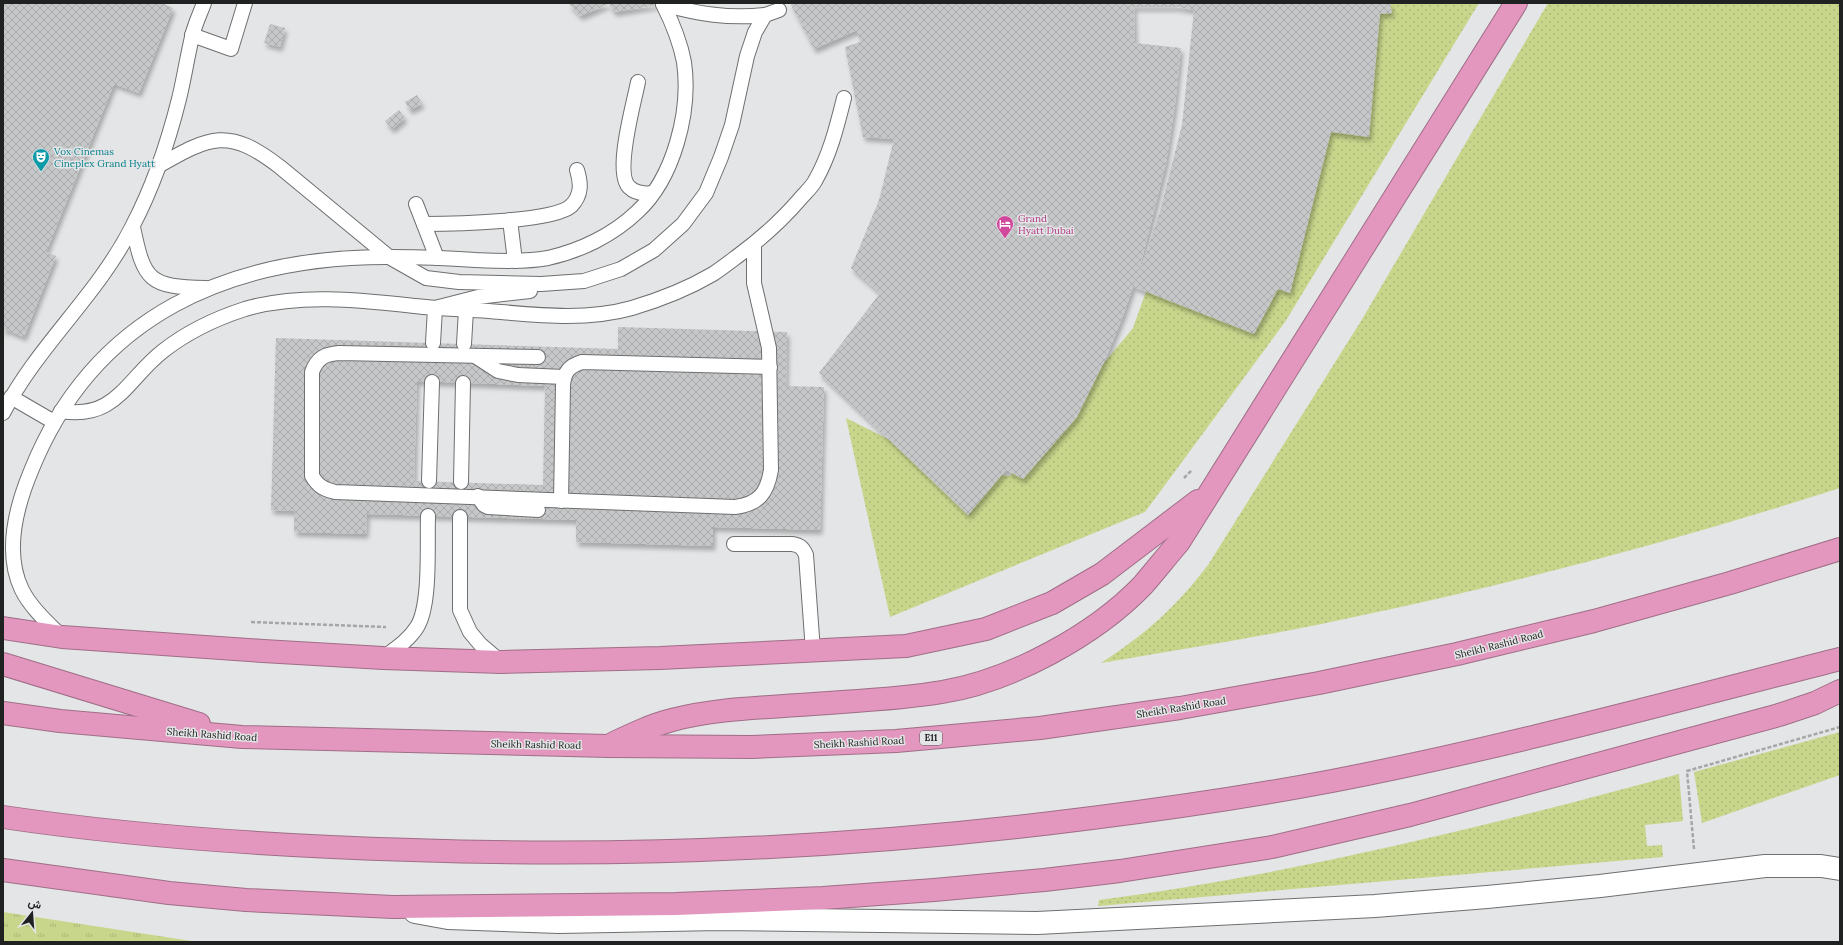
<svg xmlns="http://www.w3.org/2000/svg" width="1843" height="945" viewBox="0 0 1843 945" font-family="Lora,Vazirmatn,serif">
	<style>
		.grass { fill: url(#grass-tufts) }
		.garden { fill: url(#garden-dots) }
		.building { fill: url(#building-cross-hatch); fill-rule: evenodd; filter: url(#shadow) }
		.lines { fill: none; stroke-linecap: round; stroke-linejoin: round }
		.lane-casing { stroke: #6e6f70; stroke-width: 16 }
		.secondary-casing { stroke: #6e6f70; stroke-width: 24 }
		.highway-casing { stroke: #9f6e87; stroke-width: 24 }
		.path { stroke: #a5a6a6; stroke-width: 2.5; stroke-dasharray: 4 2; stroke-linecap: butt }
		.lane { stroke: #fff; stroke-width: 14 }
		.secondary { stroke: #fff; stroke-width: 22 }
		.highway { stroke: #e397be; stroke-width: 22 }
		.labels { text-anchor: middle; stroke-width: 3; stroke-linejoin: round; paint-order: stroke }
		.shield { fill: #e4e5e6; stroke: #5b5c5c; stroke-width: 1 }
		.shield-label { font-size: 9px; font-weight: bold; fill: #202121 }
		.culture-label { font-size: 10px; fill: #0d838f; stroke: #e4e5e6; text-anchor: start }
		.hotel-label { font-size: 10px; fill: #b23c85; stroke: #e4e5e6; text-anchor: start }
		.street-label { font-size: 10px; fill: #202121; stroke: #e4e5e6 }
	</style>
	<defs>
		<pattern id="grass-tufts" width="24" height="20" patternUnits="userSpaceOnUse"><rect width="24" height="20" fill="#c7d68b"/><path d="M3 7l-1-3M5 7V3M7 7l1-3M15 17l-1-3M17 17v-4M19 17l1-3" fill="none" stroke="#abb778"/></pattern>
		<pattern id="garden-dots" width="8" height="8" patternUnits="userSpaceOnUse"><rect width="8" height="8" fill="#c7d68b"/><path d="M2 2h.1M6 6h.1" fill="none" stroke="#abb778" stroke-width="1.8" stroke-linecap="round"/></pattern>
		<pattern id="building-cross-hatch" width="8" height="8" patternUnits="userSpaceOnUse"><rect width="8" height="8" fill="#c6c7c9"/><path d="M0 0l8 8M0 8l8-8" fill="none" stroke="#aaabac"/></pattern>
		<filter id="shadow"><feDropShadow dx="2.5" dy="4.5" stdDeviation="2" flood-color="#0004"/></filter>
	</defs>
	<rect width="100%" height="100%" fill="#e4e5e6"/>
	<polygon class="grass" points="3,912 198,942 3,942"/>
	<g class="garden">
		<polygon points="1217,3 1479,3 1285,322 1145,512 890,617 846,418 946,468 1010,476 1133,328 1201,138"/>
		<path d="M 1548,3 L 1840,3 L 1840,488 C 1685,538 1527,580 1368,614 C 1279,634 1190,648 1101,663 C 1147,633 1175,608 1208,565 L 1361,321 Z"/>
		<polygon points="1840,732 1840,775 1702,823 1694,772"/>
		<path d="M 1679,774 L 1683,821 L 1645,825 L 1647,846 L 1662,845 L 1663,857 L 1098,906 L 1099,900 C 1295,874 1488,826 1679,774 Z"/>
	</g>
	<g class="building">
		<polygon points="3,3 162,3 173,8 139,93 114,84 46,252 56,256 24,337 5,329 3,334"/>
		<polygon points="568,3 664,3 664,4 614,12 609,4 580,16"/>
		<polygon points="790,3 1390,3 1392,13 1380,14 1369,137 1331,132 1290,293 1278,289 1254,334 1134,287 1160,211 1182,125 1194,10 1177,7 1134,7 1135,43 1181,48 1175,105 1166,163 1140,267 1123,316 1105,360 1077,417 1023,479 1006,470 968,515 819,373 880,293 851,268 879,200 894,139 863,137 845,47 860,42 857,30 814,49"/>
		<polygon points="270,24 285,28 280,47 264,43"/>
		<polygon points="417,95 422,104 410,110 405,102"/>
		<polygon points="399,110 405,118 392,129 385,121"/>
		<path d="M 618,327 L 787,332 L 786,386 L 824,387 L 820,530 L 713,527 L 713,546 L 576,542 L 576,520 L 367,514 L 366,534 L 294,532 L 294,511 L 271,510 L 276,338 L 618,349 ZM 417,381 L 545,386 L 543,485 L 414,481 Z"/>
	</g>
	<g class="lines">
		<g class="lane-casing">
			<g id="lane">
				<path d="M 663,4 C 698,14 729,19 765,15"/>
				<polyline points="192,35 231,49 245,3"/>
				<path d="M 638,82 C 634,103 614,172 629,187 C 636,194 645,194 653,193"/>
				<path d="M 158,166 C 211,136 228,127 280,167 L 389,257 L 426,278 L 459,282 L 541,284 L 584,281 L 621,269 L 654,250 L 683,224 L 706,193 L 721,157 L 732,125 L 747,56 L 755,32 L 765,15 L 779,10"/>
				<polyline points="416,204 437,258"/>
				<polyline points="510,220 515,261"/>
				<path d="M 424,224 C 451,224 553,222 571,206 C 582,195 581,183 577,170"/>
				<path d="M 133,227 C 144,281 149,287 206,288"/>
				<polyline points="433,343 435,308 478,297 530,291"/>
				<polyline points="464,344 466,310"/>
				<polyline points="475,356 498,371 518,375 564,377"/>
				<path d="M 538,357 L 339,353 C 325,354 317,358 312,372 L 312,476 C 318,486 323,489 335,492 L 735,507 C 759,504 767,493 771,470 L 769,348 L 754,283 L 754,244"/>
				<polyline points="11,397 54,422"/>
				<path d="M 61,411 C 116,420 126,380 163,351 C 186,333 217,318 245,309 C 299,293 360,300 415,306 C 440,309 465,309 489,311 C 536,315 586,321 632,308 C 659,300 689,288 713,274 C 722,268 731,261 739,255 C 762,238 782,220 800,199 C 805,193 812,187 815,181 C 830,155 837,126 844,98"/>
				<path d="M 3,413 C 38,345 97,296 132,227 C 153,187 168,143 179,99 C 184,79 187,58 192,37 C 194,26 200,14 204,3"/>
				<polyline points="429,481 432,382"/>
				<polyline points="461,482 463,383"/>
				<polyline points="478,496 484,505 488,507 538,510"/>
				<path d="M 561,501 L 563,386 C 564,372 569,366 582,362 L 770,367"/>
				<polyline points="460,517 460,610 470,632 480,644 501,662"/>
				<path d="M 734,544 L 792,544 C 800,545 803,548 806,555 L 813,651"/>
				<path d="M 62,637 C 48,623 31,608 22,590 C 4,553 16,507 31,471 C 94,314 231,256 391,257 C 419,257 447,258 476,260 C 500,261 524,262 548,258 C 580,251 613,235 637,212 C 674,178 691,111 684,62 C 680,41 672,22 663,4"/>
				<path d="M 383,658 C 395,649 409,640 417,627 C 431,605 427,544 428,516"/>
			</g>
		</g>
		<g class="secondary-casing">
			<polyline id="secondary" points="415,912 448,918 559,922 720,919 1037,923 1375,906 1487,897 1600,886 1765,866 1821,866 1840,869"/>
		</g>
		<g class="highway-casing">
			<g id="highway">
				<polyline points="3,628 62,637 263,651 383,658 501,662 660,658 906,646 986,629 1052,603 1102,574 1198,501"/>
				<polyline points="3,664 199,724"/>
				<polyline points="3,713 60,721 242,737 608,746 752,747 896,741 1040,728 1180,708 1319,683 1457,654 1594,621 1730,583 1840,549"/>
				<path d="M 614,743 C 633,734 652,725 672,720 C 713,709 757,708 799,705 C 847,701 895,700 942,692 C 1011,681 1095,635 1143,585 C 1155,571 1167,556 1179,542 L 1516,3"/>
				<path d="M 3,817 C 138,837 276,846 412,850 C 640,858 866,847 1092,818 C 1172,808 1253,796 1332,781 C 1503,748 1671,702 1840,659"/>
				<polyline points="3,870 169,893 246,900 393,907 676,904 823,898 934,890 1044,880 1120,871 1272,847 1410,815 1779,715 1815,703 1840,691"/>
			</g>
		</g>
		<g class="path">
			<polyline points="1184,478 1192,470"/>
			<polyline points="251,622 386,627"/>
			<polyline points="1694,849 1687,771 1840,727"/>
		</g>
		<use href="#lane" class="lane"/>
		<use href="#secondary" class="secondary"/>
		<use href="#highway" class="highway"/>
	</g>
	<defs>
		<g id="theatre-pin" transform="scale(0.9)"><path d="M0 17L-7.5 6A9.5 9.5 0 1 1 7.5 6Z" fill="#0f9aa8" stroke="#e4e5e6"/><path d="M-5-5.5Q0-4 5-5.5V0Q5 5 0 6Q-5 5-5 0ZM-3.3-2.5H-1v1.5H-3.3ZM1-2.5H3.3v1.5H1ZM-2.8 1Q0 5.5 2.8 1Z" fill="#fff"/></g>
		<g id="hotel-pin" transform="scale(0.9)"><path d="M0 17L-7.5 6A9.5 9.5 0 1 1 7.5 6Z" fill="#d1479c" stroke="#e4e5e6"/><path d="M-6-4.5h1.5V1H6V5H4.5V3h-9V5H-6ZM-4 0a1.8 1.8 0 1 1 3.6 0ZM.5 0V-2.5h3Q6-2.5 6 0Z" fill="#fff"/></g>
	</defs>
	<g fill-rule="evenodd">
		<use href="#theatre-pin" x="41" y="157"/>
		<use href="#hotel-pin" x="1005" y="224"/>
	</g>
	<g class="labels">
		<rect class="shield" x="920" y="731" width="22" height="14" rx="3"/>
		<g class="shield-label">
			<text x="931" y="741">E11</text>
		</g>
		<g class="culture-label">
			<text x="54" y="155">Vox Cinemas<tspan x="54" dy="12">Cineplex Grand Hyatt</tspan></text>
		</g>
		<g class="hotel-label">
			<text x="1018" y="222">Grand<tspan x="1018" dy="12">Hyatt Dubai</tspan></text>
		</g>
		<g class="street-label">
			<text transform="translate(1499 644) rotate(-14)" y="4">Sheikh Rashid Road</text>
			<text transform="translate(1181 707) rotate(-9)" y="4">Sheikh Rashid Road</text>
			<text transform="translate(212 734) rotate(4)" y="4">Sheikh Rashid Road</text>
			<text transform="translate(859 742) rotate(-3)" y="4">Sheikh Rashid Road</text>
			<text transform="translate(536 744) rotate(1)" y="4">Sheikh Rashid Road</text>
		</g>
	</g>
	<rect width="1843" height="945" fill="none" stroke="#202121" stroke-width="8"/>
	<g transform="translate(32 913) rotate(17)" stroke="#e4e5e6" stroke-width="3" paint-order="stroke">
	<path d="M0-3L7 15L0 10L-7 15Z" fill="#202121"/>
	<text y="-6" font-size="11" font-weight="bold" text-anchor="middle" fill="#202121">ش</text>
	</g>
</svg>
